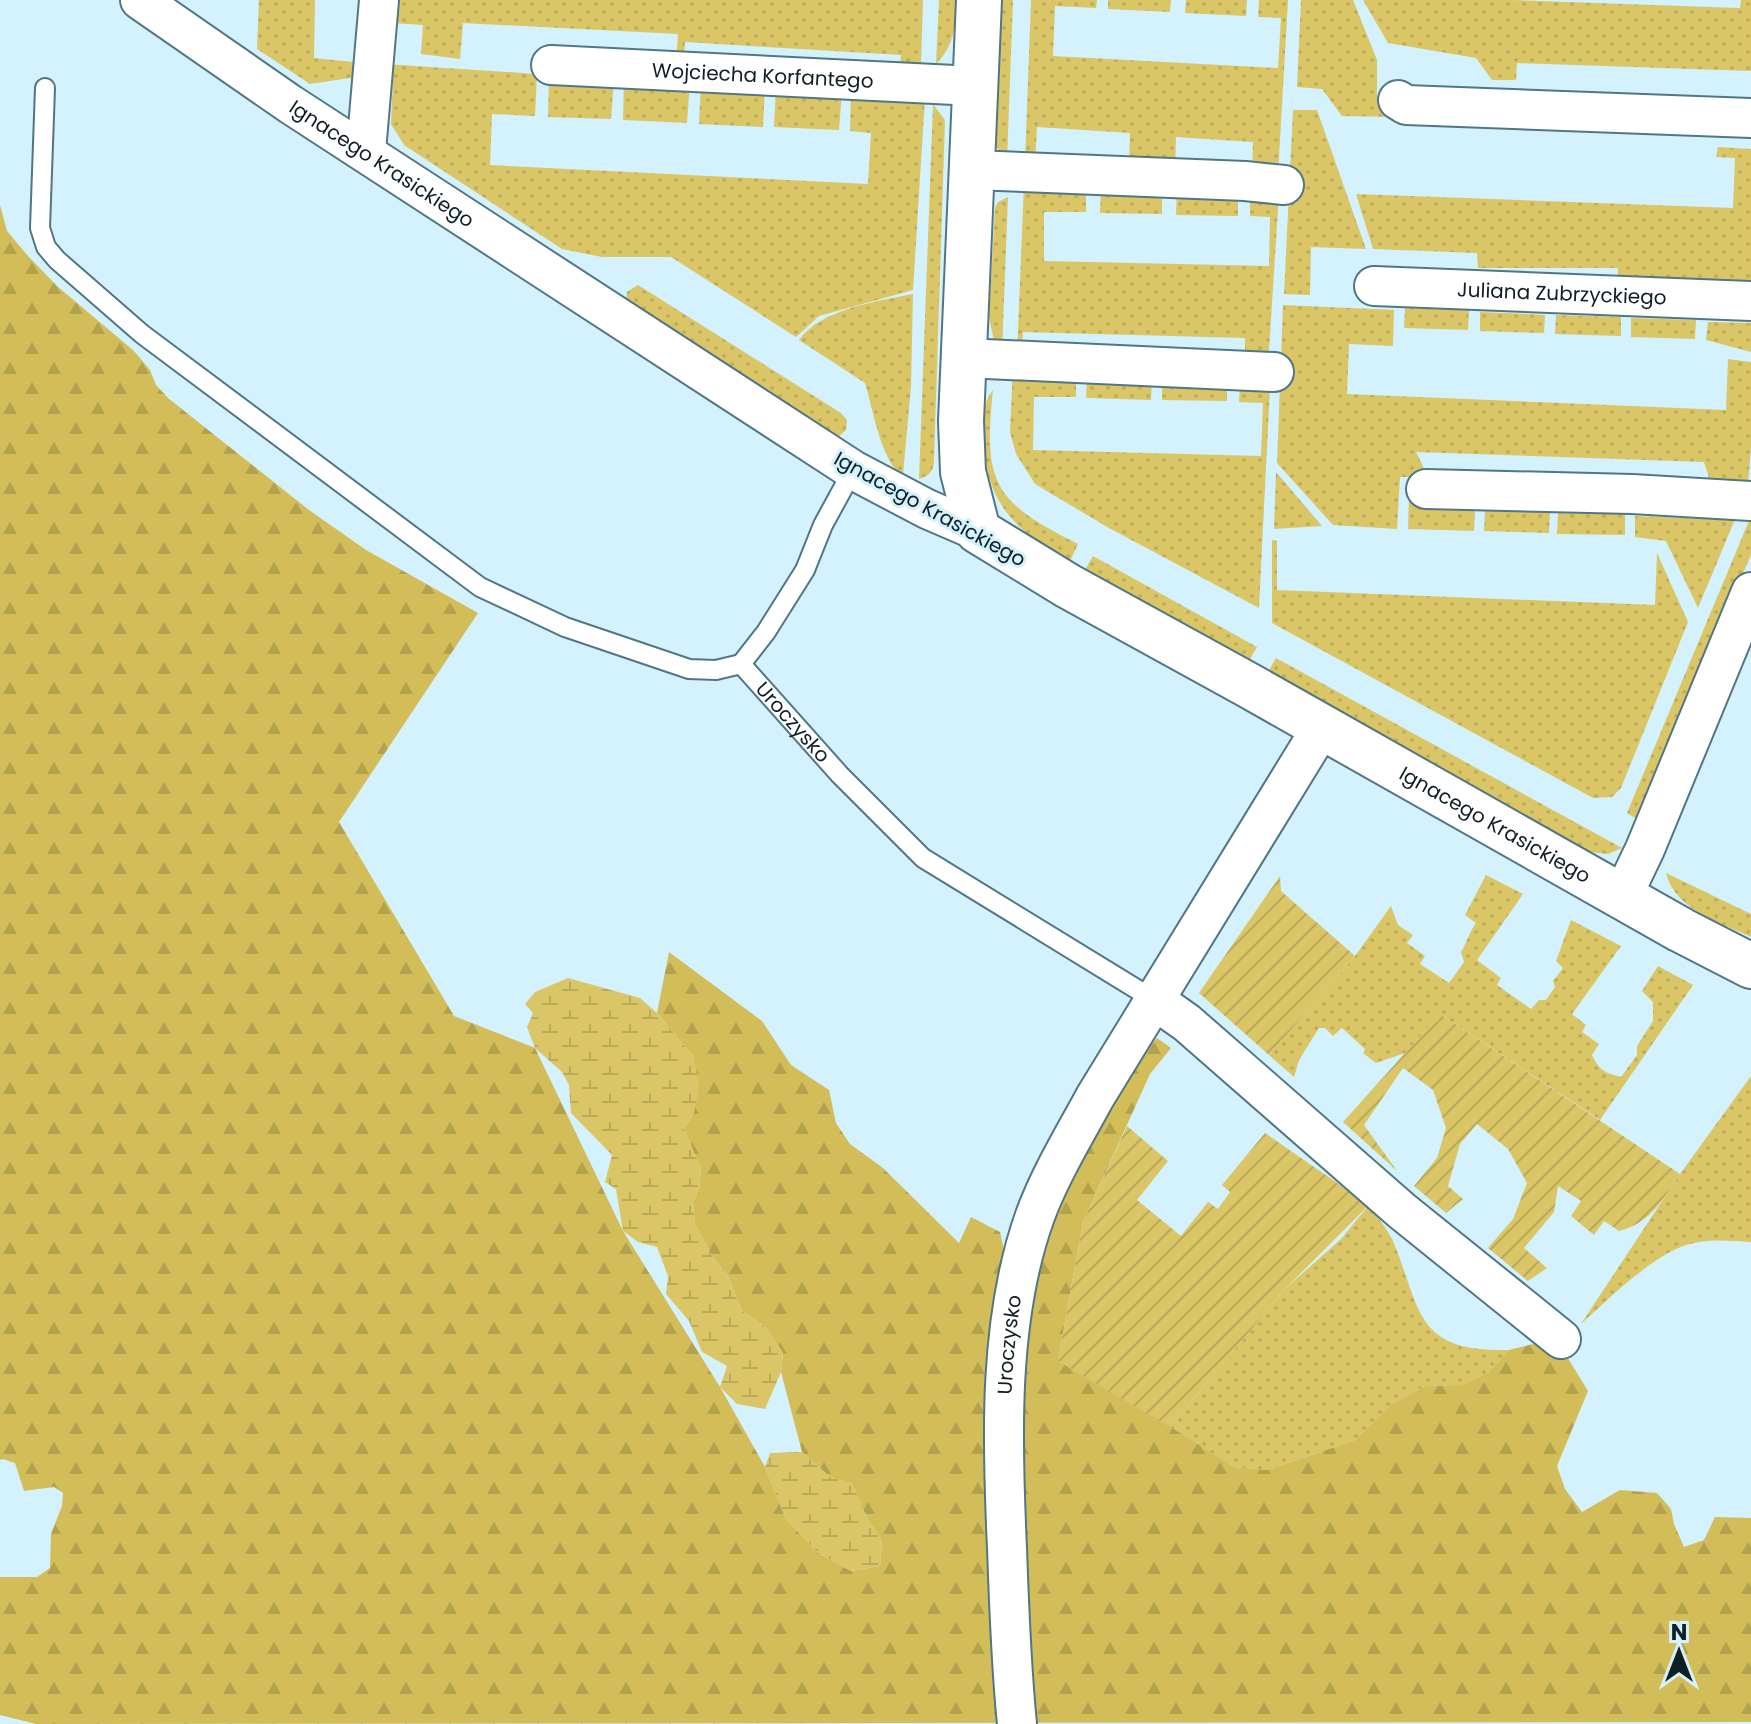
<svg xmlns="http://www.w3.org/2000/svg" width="1751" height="1724" viewBox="0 0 1751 1724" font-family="Poppins,sans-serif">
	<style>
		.grass { fill: url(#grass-dots) }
		.forest { fill: url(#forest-firs) }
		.wetland { fill: url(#wetland-marsh) }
		.garden { fill: url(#garden-furrows) }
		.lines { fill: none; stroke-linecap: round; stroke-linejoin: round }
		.lane-casing { stroke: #527684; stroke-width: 22 }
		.street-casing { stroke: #527684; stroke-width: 42 }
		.secondary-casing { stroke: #527684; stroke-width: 48 }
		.lane { stroke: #fff; stroke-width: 18 }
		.street { stroke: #fff; stroke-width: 38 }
		.secondary { stroke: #fff; stroke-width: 44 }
		.labels { text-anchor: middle; stroke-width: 6; stroke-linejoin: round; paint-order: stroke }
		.street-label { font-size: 20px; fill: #101f24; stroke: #d3f2fe }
	</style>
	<defs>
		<pattern id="grass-dots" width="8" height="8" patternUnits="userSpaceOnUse" patternTransform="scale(2)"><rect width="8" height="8" fill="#dac667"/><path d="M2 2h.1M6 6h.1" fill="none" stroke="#baaa59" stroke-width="1.8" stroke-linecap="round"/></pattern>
		<pattern id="forest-firs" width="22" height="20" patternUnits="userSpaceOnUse" patternTransform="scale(2)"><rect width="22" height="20" fill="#d2bd59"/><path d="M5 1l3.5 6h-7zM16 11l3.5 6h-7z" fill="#b3a24d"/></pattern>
		<pattern id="wetland-marsh" width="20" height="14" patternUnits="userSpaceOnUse" patternTransform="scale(2)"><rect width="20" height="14" fill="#dac667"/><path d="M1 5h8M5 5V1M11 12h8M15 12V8" fill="none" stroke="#baaa59"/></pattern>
		<pattern id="garden-furrows" width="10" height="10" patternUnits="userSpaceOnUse" patternTransform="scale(2)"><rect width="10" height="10" fill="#dac667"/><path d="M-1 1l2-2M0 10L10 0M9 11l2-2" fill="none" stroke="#baaa59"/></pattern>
	</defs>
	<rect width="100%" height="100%" fill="#d3f2fe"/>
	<g class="grass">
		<polygon points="259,0 315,0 314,58 363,63 363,76 310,84 257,49"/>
		<polygon points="393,0 923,0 921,64 916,72 900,73 901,55 685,42 684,63 676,61 678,34 463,23 460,59 421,54 423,25 392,23"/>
		<path d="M 939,0 L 957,0 C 956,25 954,46 936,64 Z"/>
		<polygon points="999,0 1013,0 1007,160 996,146 994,131"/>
		<polygon points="1031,0 1097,0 1096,8 1055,6 1053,56 1278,68 1281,18 1258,17 1259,0 1288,0 1278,175 1252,174 1253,142 1176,137 1175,170 1129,167 1130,133 1037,127 1035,162 1025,162"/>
		<polygon points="1108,0 1171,0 1170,12 1108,9"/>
		<polygon points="1186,0 1247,0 1246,16 1185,13"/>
		<polygon points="1301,0 1353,0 1377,60 1377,99 1398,106 1398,117 1342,116 1322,89 1297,87"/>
		<polygon points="1363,0 1513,0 1740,8 1741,0 1751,0 1751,71 1517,63 1516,80 1492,80 1476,58 1388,43"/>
		<polygon points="385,64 537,74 535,116 492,114 490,165 868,184 871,133 850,131 851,91 925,98 913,290 819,316 796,337 671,257 602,257 562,249 404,145 391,124 393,78 382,77"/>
		<polygon points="549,76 614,79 611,119 548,117"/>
		<polygon points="624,79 690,83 687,123 623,120"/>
		<polygon points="701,84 765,86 763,127 699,124"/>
		<polygon points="776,87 842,90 839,130 774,127"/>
		<path d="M 933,104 L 945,120 L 934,460 C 934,471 929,476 919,479 Z"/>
		<polygon points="1293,110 1317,110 1366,249 1311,247 1310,295 1284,294"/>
		<polygon points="1718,147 1751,149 1751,290 1617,294 1618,268 1478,268 1477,253 1373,249 1356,194 1733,208 1735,158 1716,157"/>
		<polygon points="1024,183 1086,185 1086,212 1044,212 1044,261 1269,266 1270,217 1250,216 1250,193 1279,193 1268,367 1245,366 1245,338 1023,332 1021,357 1017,356"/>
		<polygon points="1101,187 1162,190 1162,214 1100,213"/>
		<polygon points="1177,190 1238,193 1238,216 1176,215"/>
		<polygon points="1008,197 1002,351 995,346 989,317 995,208 998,202"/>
		<polygon points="638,285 841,413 847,420 846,430 839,436 830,434 630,305 626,299 627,292"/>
		<path d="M 913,294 L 911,386 L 903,475 C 882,466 872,405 865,383 L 799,340 C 821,309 878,301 913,294 Z"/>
		<polygon points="1283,305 1394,310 1393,346 1349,344 1347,394 1726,410 1728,359 1751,362 1751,447 1748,485 1712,487 1704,462 1416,452 1428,477 1400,477 1397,529 1333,525 1277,463"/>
		<polygon points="1405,308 1469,310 1468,330 1404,328"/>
		<polygon points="1480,312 1545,315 1544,333 1480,331"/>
		<polygon points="1556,315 1621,317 1621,336 1555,334"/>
		<polygon points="1631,318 1696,320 1695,339 1631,337"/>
		<polygon points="1708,322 1751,323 1751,352 1706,340"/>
		<polygon points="1013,367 1076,378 1076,397 1034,397 1033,450 1261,456 1263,403 1239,402 1240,385 1270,387 1259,608 1109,528 1035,484 1016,454 1010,432"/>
		<polygon points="1087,378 1152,380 1151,400 1086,398"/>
		<polygon points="1162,380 1227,383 1227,401 1162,400"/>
		<path d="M 993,390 C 983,484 994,502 1078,544 L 1070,561 C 1016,532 984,502 984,437 C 983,419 982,404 993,390 Z"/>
		<polygon points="1276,472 1322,526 1274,529"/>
		<polygon points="1409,497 1426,498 1427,508 1475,510 1474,531 1408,529"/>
		<polygon points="1741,505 1698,608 1666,541 1635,537 1635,516 1710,519"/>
		<polygon points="1485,510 1550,512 1549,533 1484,531"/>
		<polygon points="1558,513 1625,514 1625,535 1557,534"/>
		<polygon points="1751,516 1751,555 1637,819 1627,813"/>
		<polygon points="1272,540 1277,541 1277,590 1655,605 1657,553 1688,622 1621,788 1612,797 1593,798 1272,623"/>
		<polygon points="1093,556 1257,647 1249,661 1085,570"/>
		<polygon points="1276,658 1622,848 1608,854 1588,852 1268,672"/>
		<path d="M 1666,873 L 1751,914 L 1751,937 C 1720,922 1675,910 1666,873 Z"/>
		<path d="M 1486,875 L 1523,894 L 1477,960 L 1501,978 L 1497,985 L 1531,1009 L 1539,1000 L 1546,1000 L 1555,987 L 1553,981 L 1563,968 L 1556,961 L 1571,920 L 1621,946 L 1572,1014 L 1586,1025 L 1582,1032 L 1599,1044 L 1592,1055 C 1599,1070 1605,1073 1621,1077 L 1637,1055 L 1637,1046 L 1653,1021 L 1653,1002 L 1642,991 L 1658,966 L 1693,985 L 1600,1120 L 1440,1014 L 1405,1053 L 1376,1063 L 1363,1053 L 1365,1049 L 1342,1028 L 1333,1036 L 1325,1028 L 1319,1028 L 1299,1060 L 1294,1077 L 1269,1055 L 1355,956 L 1391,906 L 1398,925 L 1413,935 L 1407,943 L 1425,956 L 1420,964 L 1449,983 L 1464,962 L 1461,952 C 1467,942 1469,933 1476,923 L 1465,915 Z"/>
		<path d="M 1751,1076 L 1751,1242 C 1732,1241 1712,1239 1694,1243 C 1657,1250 1609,1299 1581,1324 L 1680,1174 Z"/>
		<path d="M 1369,1205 C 1376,1216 1387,1228 1393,1241 C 1422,1311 1414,1352 1509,1350 L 1488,1373 L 1461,1385 L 1425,1386 L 1392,1404 L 1355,1440 L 1268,1470 L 1234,1467 L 1170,1427 L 1286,1288 L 1341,1239 Z"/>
	</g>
	<polygon class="forest" points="0,205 7,231 28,256 57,286 134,351 150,370 156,385 168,398 309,510 366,550 478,613 339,822 454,1016 535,1048 623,1231 720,1387 765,1467 786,1519 817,1552 851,1571 880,1566 882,1541 867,1518 852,1484 830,1477 802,1452 781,1372 783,1353 765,1327 742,1311 728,1276 714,1259 695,1224 693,1202 699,1190 701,1169 684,1129 694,1113 694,1057 657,1013 669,952 762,1021 791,1065 829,1090 836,1123 850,1144 883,1168 959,1243 971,1217 1000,1232 1004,1250 1003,1270 1050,1216 1132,1067 1157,1038 1171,1048 1150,1074 1083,1222 1058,1361 1139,1407 1234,1467 1268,1470 1355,1440 1392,1404 1425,1386 1461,1385 1488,1373 1509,1350 1537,1343 1566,1355 1588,1391 1557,1466 1565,1489 1582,1512 1620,1490 1657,1493 1671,1509 1674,1524 1684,1547 1704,1540 1715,1517 1751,1518 1751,1722 36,1724 0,1715 0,1577 37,1577 50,1568 51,1534 62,1506 63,1493 54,1487 24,1491 15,1463 3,1459 0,1460"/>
	<g class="wetland">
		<polygon points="568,978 640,998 657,1013 694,1057 699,1087 694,1113 684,1129 701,1169 699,1191 693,1202 695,1224 714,1259 728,1276 742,1311 765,1327 783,1353 781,1372 765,1409 737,1404 720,1387 727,1366 702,1352 689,1321 666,1294 668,1276 657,1247 638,1242 623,1231 616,1189 605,1182 612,1155 571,1113 569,1085 562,1072 535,1048 527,1027 533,1013 525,1004 535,992"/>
		<polygon points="802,1452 830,1477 852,1483 867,1518 882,1541 880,1566 851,1571 817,1552 786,1519 765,1467 770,1453"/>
	</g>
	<g class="garden">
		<polygon points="1280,876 1281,891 1355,956 1269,1055 1199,993"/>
		<path d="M 1440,1014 L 1680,1174 C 1663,1199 1651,1223 1619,1231 L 1604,1221 L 1594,1235 L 1571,1216 L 1581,1201 L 1558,1186 L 1554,1212 L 1524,1248 L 1547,1268 L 1528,1281 L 1488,1248 L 1513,1219 L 1527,1183 L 1508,1149 L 1477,1124 L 1460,1144 L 1448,1186 L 1463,1199 L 1446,1213 L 1414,1186 L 1437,1158 L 1446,1128 L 1433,1090 L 1403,1068 L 1364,1125 L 1397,1171 L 1343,1122 Z"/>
		<polygon points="1127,1126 1168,1161 1137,1200 1181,1236 1208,1202 1218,1209 1230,1192 1222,1185 1265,1133 1369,1205 1286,1288 1170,1427 1058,1361 1083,1222"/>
	</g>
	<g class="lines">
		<g class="lane-casing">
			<g id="lane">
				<polyline points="45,88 40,228 46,247 57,260 142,334 480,587 565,627 689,669 716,670 741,664 766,632 805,570 823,525 853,470"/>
				<path id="s1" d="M 741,664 L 840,775 L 923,858 L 1156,1001"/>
			</g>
		</g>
		<g class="street-casing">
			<g id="street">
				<path id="s2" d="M 140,0 L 290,104 L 853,470 L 927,509 L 978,531"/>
				<path id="s3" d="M 551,65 L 975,86"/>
				<polyline points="1398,100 1406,105 1751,118"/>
				<polyline points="366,151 379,0"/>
				<polyline points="972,170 1245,181 1284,185"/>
				<path id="s4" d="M 1374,286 L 1751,301"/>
				<polyline points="964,358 1274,372"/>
				<polyline points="1426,489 1632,494 1751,501"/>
				<polyline points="1622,897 1645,849 1751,592"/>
				<polyline points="1156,1001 1187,1023 1402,1211 1561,1339"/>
				<path id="s5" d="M 1017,1724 C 1011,1665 1009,1607 1007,1548 C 1002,1440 998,1319 1035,1216 C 1050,1175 1074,1136 1095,1097 L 1322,727"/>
			</g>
		</g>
		<g class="secondary-casing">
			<g id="secondary">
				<path id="s6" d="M 979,0 L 961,421 L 963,472 L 978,531 L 1068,586 L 1248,685 L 1681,930 L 1751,966"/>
			</g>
		</g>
		<use href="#lane" class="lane"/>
		<use href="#street" class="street"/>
		<use href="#secondary" class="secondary"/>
	</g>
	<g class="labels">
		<g class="street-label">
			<text dy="7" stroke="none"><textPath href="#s3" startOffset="212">Wojciecha Korfantego</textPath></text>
			<text dy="7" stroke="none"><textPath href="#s2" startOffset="292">Ignacego Krasickiego</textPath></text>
			<text dy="7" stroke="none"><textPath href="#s4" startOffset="188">Juliana Zubrzyckiego</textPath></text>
			<text transform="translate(930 509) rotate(29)" y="7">Ignacego Krasickiego</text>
			<text dy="7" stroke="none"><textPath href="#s1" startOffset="78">Uroczysko</textPath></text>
			<text dy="7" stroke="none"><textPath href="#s6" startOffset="1128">Ignacego Krasickiego</textPath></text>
			<text dy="7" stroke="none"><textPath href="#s5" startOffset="380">Uroczysko</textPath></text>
		</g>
	</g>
	<g transform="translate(1679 1652)" stroke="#d3f2fe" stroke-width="6" paint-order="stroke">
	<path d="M0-6L14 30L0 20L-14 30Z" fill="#101f24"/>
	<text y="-12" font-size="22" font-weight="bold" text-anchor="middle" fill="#101f24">N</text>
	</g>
</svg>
